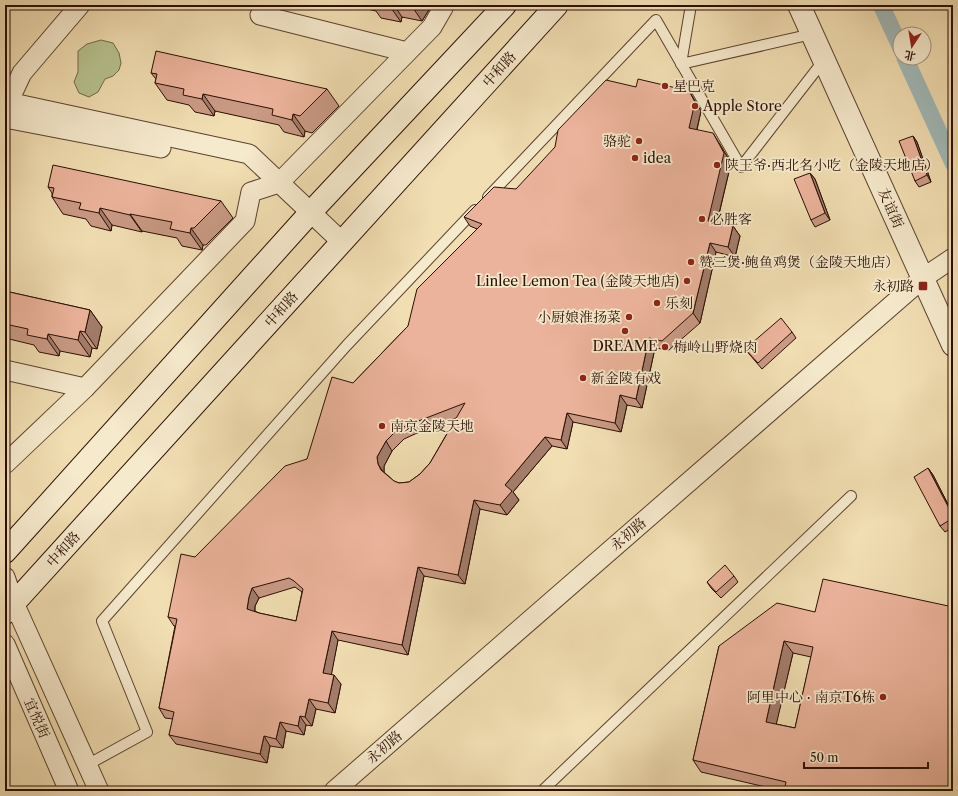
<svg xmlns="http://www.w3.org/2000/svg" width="958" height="796" viewBox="0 0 958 796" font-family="'Libre Caslon Text','Noto Serif SC',serif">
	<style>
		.green { fill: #b7c28e; stroke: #716848 }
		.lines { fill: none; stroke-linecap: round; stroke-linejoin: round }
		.canal { stroke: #a0b9b8; stroke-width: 17 }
		.service-casing { stroke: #5c422f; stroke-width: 12 }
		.minor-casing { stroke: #5c422f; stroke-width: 21 }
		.tertiary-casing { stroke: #5c422f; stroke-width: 24 }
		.secondary-casing { stroke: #2b0e03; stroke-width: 24 }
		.service { stroke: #f6eacd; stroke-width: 10 }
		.minor { stroke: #f6eacd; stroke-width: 19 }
		.tertiary { stroke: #f6eacd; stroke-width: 22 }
		.secondary { stroke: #f6eacd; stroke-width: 22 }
		.wall { fill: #ca9a85; stroke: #2b0e03; fill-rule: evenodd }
		.shaded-wall { fill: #a47d6c; stroke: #2b0e03 }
		.building { fill: #ebb39b; stroke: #2b0e03; fill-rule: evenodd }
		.poi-dot { fill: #8f2418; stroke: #f6eacd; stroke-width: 1.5 }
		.labels { text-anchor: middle; stroke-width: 3.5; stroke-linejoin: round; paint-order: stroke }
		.street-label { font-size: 14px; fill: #2b0e03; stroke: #f6eacd }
		.poi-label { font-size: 14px; fill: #2b0e03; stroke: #f6eacd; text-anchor: start }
	</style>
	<rect width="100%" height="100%" fill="#f1deb2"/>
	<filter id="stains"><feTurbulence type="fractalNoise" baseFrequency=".005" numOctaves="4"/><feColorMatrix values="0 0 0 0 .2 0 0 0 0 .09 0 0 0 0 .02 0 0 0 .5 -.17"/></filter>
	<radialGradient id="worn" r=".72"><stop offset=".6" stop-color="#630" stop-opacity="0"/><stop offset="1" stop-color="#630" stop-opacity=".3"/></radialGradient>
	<polygon class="green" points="101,40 113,43 119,53 121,63 119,70 113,76 105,79 98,92 89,97 79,93 74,82 78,72 78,51 87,44"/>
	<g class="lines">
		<g class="canal">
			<polyline points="881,5 900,46"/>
			<polyline points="905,58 953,163"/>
		</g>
		<g class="service-casing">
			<g id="service">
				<polyline points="691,5 681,64 812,34"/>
				<polyline points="488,197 656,20 741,167 824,60"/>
				<polyline points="87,765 147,732 102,621 347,345 475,210"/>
				<polyline points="542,791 851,496"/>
			</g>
		</g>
		<g class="minor-casing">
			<g id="minor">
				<polyline points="260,15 407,52"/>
				<polyline points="8,102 249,154 342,242"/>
				<polyline points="5,109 22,73 80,5"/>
				<polyline points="5,118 161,148"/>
				<polyline points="5,370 85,388"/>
				<polyline points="5,464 85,388 245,221 251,192 279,183 432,27 443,8 444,5"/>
				<polyline points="5,577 14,603 99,791"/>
				<polyline points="5,644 69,791"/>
				<polyline points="334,791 923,278 953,258"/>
			</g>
		</g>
		<g class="tertiary-casing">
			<polyline id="tertiary" points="799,5 953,345"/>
		</g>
		<g class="secondary-casing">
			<g id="secondary">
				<polyline points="5,552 310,213 505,5"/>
				<polyline points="5,613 557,5"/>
			</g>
		</g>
		<use href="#service" class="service"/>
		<use href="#minor" class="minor"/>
		<use href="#tertiary" class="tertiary"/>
		<use href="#secondary" class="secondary"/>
	</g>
	<g class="wall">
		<polygon points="350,5 432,5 422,21 402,17 401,22 381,18 376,11"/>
		<polygon points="151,73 327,89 339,106 312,133 305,131 304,137 284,132 279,125 215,111 214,116 195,112 189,105 167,100 155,83 156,79"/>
		<path d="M 636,87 L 689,91 L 701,111 L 697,130 L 719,143 L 731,163 L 717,223 L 733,226 L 740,236 L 735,257 L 716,252 L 700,323 L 669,350 L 655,348 L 642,408 L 627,405 L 621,432 L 573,422 L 567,449 L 552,446 L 513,492 L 519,500 L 507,515 L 480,509 L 465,584 L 424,576 L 408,655 L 338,640 L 331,674 L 341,684 L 335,713 L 316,709 L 312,726 L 306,725 L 304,735 L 286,731 L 283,748 L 270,746 L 267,763 L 176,744 L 169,735 L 173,719 L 165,718 L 159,708 L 175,626 L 174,626 L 168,617 L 195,557 L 307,459 L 353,383 L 408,326 L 477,229 L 470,226 L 464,217 L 516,189 ZM 456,418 L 430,463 L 420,474 L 409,482 L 399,483 L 394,481 L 384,472 L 384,466 L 392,451 L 404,439 L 415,434 ZM 295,587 L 302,592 L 296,621 L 259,613 L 255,611 L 255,606 L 259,598 Z"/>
		<polygon points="913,136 917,142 931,182 919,187 915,181"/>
		<polygon points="810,173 815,179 830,220 815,227 811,220"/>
		<polygon points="48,187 221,201 233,218 206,245 203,245 202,250 182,246 177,238 142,231 142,232 112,225 111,231 91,226 86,219 63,214 52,197 52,193"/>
		<polygon points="5,291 90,310 102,327 97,349 92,348 90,357 60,351 59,356 39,352 34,345 5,338"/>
		<polygon points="792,332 796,338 762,369 750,355 745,349"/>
		<polygon points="928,468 933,475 953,514 953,527 945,532 940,526"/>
		<polygon points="734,576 738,582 721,598 711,588 707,582"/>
		<path d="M 815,612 L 953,791 L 783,791 L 701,772 L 693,760 L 719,646 ZM 793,653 L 811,657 L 795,728 L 776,724 Z"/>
	</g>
	<g class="shaded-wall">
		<polygon points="389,5 394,5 402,17 401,22"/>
		<polygon points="411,5 432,5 422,21"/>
		<polygon points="5,27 8,32 5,36"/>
		<polygon points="689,91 701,111 695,137 689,128"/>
		<polygon points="203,94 215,111 214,116 202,99"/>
		<polygon points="293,114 305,131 304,137 292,120"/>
		<polygon points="713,133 731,163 715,230 708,221"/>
		<polygon points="913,136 917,142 931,182 927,175"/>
		<polygon points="810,173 815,179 830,220 825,213"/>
		<polygon points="100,208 112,225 111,231 99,213"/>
		<polygon points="130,214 142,231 142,232 130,215"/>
		<polygon points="733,226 740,236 735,257 728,247"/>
		<polygon points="191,228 203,245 202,250 190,233"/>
		<polygon points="710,243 716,252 700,323 693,313"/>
		<polygon points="90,310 102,327 97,349 85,332"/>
		<polygon points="80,331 92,348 90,357 78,340"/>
		<polygon points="48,334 60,351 59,356 47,339"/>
		<polygon points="649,338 655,348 642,408 636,399"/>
		<polygon points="620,395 627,405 621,432 615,423"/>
		<polygon points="567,413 573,422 567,449 561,440"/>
		<polygon points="545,437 552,446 513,492 519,500 507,515 500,505 505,485"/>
		<polygon points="386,441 392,451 384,466 384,473 388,479 378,464 377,457"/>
		<polygon points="928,468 933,475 953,514 953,516"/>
		<polygon points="474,500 480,509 465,584 458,575"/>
		<polygon points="418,567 424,576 408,655 402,645"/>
		<polygon points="252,588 259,598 255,606 254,618 247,609 249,597"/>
		<polygon points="332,631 338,640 330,682 323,673"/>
		<polygon points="784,641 793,653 774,734 766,722"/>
		<polygon points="334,675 341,684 335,713 328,703"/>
		<polygon points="309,699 316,709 312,726 305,717"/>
		<polygon points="300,716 306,725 304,735 298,726"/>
		<polygon points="280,722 286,731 283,748 276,739"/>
		<polygon points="264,736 270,746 267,763 260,754"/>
	</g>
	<g class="building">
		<polygon points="156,51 327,89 300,116 293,114 292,120 272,115 273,109 203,94 202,99 183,95 184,89 155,83 157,74 151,73"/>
		<path d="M 638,79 L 689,91 L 695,102 L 689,128 L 713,133 L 724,153 L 708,221 L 733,226 L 728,247 L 710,243 L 693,313 L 662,341 L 649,338 L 636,399 L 620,395 L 615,423 L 567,413 L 561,440 L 545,437 L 505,485 L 512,491 L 500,505 L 474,500 L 458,575 L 418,567 L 402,645 L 332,631 L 323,673 L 334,675 L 328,703 L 309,699 L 305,717 L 300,716 L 298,726 L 280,722 L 276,739 L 264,736 L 260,754 L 169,735 L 174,712 L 159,708 L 177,619 L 168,617 L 181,554 L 195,557 L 285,466 L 307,459 L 332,377 L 353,383 L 408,326 L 417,289 L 482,224 L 464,217 L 494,187 L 516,189 L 555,147 L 558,130 L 606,80 L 636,87 ZM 465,403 L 430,463 L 420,474 L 409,482 L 399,483 L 394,481 L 381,470 L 378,464 L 377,457 L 386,441 L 397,430 L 408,425 ZM 289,578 L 294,581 L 303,589 L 296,621 L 259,613 L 247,609 L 249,597 L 252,588 Z"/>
		<polygon points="913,136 927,175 915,181 899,141"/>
		<polygon points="53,165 221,201 194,228 191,228 190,233 170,229 172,222 130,214 130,215 100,208 99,213 79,209 81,203 52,197 54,188 48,187"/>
		<polygon points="810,173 825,213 811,220 794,179"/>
		<polygon points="5,291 90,310 85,332 80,331 78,340 48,334 47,339 27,335 28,329 5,324"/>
		<polygon points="781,318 792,332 758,363 745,349"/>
		<polygon points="928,468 953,516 953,518 940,526 914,477"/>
		<polygon points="725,565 734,576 716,592 707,582"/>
		<path d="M 823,579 L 953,607 L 953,791 L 784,791 L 786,782 L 693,760 L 719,646 L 777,603 L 815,612 ZM 784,641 L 813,647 L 795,728 L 766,722 Z"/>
	</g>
	<g class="poi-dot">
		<circle cx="665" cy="86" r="4"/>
		<circle cx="695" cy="106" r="4"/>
		<circle cx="639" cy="141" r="4"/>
		<circle cx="635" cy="158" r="4"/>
		<circle cx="717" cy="165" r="4"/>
		<circle cx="702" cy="219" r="4"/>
		<circle cx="691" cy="262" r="4"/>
		<circle cx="687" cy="281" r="4"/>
		<rect x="918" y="281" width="10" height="10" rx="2"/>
		<circle cx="657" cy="303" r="4"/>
		<circle cx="629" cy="317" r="4"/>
		<circle cx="625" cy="331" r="4"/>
		<circle cx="665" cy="347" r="4"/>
		<circle cx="583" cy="378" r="4"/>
		<circle cx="382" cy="426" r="4"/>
		<circle cx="883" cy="697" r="4"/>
	</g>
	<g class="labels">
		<g class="street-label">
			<text transform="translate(499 69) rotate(-48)" y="5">中和路</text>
			<text transform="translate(891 208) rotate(66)" y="5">友谊街</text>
			<text transform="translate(281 309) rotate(-48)" y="5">中和路</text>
			<text transform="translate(628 534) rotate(-41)" y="5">永初路</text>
			<text transform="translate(63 549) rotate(-48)" y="5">中和路</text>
			<text transform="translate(37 718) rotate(66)" y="5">宜悦街</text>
			<text transform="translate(384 747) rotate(-41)" y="5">永初路</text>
		</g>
		<g class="poi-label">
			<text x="673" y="91">星巴克</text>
			<text x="703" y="111">Apple Store</text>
			<text x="631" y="146" text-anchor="end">骆驼</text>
			<text x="643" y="163">idea</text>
			<text x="725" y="170">陕王爷·西北名小吃（金陵天地店）</text>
			<text x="710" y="224">必胜客</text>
			<text x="699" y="267">赞三煲·鲍鱼鸡煲（金陵天地店）</text>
			<text x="679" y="286" text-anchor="end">Linlee Lemon Tea (金陵天地店)</text>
			<text x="914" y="291" text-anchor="end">永初路</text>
			<text x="665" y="308">乐刻</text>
			<text x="621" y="322" text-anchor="end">小厨娘淮扬菜</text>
			<text x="625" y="351" text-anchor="middle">DREAME</text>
			<text x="673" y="352">梅岭山野烧肉</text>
			<text x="591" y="383">新金陵有戏</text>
			<text x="390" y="431">南京金陵天地</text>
			<text x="875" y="702" text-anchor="end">阿里中心 · 南京T6栋</text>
		</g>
	</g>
	<rect width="958" height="796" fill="none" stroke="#f1deb2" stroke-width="20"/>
	<rect x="6" y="6" width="946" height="784" fill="none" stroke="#2b0e03" stroke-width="2"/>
	<rect x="10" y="10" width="938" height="776" fill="none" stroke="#2b0e03"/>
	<g transform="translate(912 46) rotate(192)"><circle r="19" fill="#f6eacd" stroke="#a5927c"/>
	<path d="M0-3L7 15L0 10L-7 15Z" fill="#8f2418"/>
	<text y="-6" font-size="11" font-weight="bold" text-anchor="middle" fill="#2b0e03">北</text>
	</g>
	<path d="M804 762v6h124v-6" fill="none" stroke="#2b0e03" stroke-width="2"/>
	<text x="810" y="762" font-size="12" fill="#2b0e03" stroke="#f6eacd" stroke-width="3" paint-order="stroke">50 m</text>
	<rect width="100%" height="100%" filter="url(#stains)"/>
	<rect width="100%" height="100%" fill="url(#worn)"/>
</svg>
